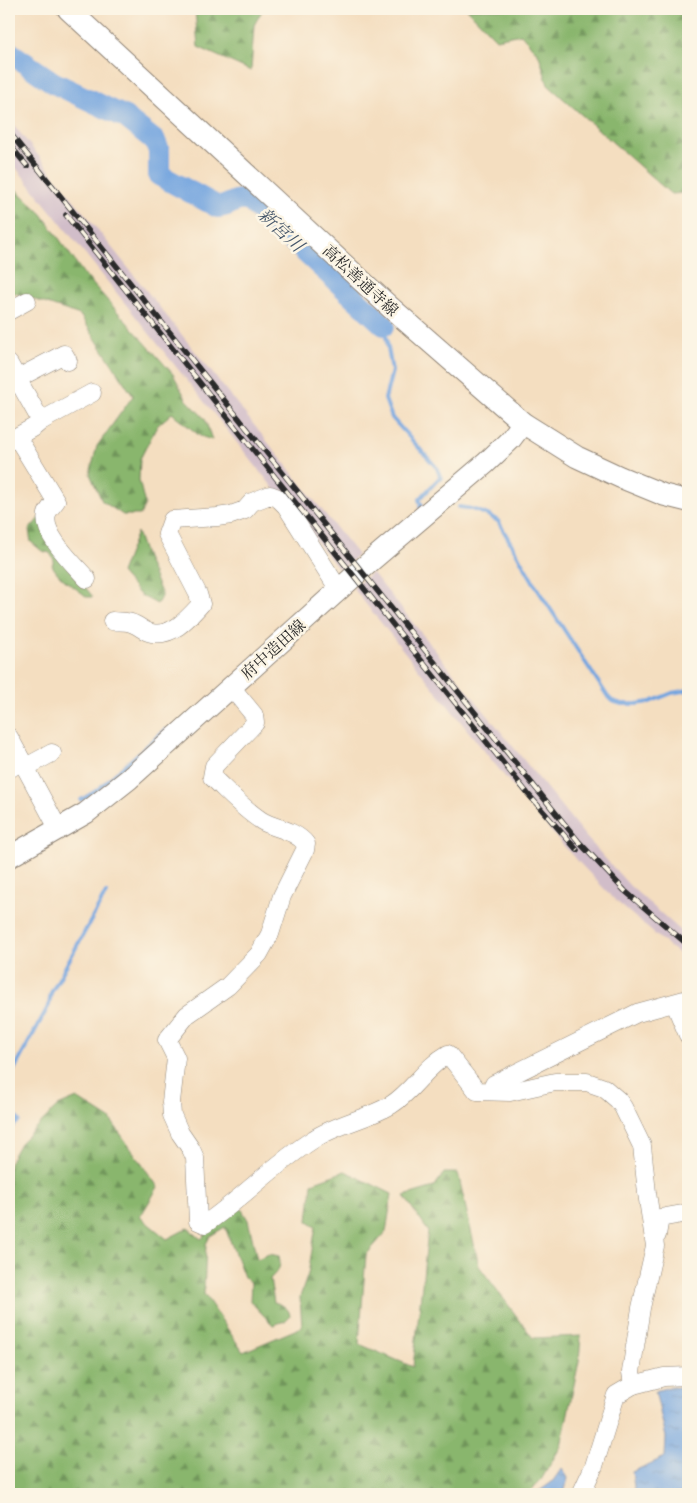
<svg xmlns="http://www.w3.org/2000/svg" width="697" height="1503" viewBox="0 0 697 1503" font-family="Cardo,'Noto Serif JP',serif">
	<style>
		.industrial { fill: #d1bdc9 }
		.forest { fill: url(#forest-firs); stroke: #5a704c }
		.water { fill: url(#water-ripples); stroke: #506885 }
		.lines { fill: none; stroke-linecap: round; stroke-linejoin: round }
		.stream { stroke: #75a5df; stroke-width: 4 }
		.river { stroke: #75a5df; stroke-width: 22 }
		.minor-casing { stroke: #908476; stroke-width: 19 }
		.major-casing { stroke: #908476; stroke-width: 23 }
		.minor { stroke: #fff; stroke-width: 18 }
		.major { stroke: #fff; stroke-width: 21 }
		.rail-casing { stroke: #2b2b2b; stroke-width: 5.5 }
		.rail { stroke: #fcf5e5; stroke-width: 4; stroke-dasharray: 11; stroke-linecap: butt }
		.labels { text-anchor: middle; stroke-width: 5; stroke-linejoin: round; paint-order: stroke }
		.street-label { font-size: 16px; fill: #2b2b2b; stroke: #fcf5e5 }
		.water-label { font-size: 18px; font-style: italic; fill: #45566a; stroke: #fcf5e5 }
	</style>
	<defs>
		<pattern id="forest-firs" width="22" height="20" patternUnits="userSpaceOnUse" patternTransform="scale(1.25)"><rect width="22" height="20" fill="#89b66d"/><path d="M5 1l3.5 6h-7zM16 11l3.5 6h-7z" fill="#70945a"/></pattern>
		<pattern id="water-ripples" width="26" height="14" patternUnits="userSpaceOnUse" patternTransform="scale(1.25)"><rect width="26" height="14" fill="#75a5df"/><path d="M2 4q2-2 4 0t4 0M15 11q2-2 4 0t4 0" fill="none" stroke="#6087b5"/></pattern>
	</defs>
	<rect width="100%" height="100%" fill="#fcf5e5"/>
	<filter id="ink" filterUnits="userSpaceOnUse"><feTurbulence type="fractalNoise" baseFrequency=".02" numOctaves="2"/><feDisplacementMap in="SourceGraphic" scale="10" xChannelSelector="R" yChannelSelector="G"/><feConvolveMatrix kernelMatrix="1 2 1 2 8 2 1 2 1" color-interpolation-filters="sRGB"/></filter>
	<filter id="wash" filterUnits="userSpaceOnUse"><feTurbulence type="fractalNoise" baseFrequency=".0096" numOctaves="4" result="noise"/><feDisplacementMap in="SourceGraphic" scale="20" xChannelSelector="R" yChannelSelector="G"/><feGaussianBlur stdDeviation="1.12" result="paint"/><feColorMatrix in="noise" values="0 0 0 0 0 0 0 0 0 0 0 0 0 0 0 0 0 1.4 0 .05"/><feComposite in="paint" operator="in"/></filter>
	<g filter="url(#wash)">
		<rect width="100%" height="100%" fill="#f4dec0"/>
		<g class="industrial">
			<polygon points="9,119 358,555 340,571 9,159"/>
			<polygon points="372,572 586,837 630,886 688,937 688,960 671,948 616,901 570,853 523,799 353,588"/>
		</g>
		<g class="forest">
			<polygon points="195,9 263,9 254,25 251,71 198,47"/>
			<polygon points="467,9 688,9 688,193 671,194 548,85 539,55 521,34 496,39"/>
			<polygon points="9,183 42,214 83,273 173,374 186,399 205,419 212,440 200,436 172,413 157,426 140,459 139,480 145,505 140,515 123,515 102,501 90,474 97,446 133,396 80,315 9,291"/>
			<path d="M 40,517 L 85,587 L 93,597 L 87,597 C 75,587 58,578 52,565 L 54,560 L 50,553 L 42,551 L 31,542 L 29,530 Z"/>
			<polygon points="137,532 146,558 162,595 157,604 140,595 121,573"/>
			<path d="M 77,1098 L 110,1119 L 158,1187 L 140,1217 L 167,1239 L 188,1228 L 201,1239 L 208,1232 L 209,1225 L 239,1205 L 248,1220 L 257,1259 L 269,1254 L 279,1256 C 282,1268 278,1270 270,1279 L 274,1302 C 282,1305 289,1307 290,1316 L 285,1321 L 273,1325 L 250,1301 L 251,1283 L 244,1277 L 225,1227 L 210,1236 L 206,1244 L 204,1294 L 243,1352 L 302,1327 L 300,1297 L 308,1274 L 316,1226 L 308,1221 L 312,1183 L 345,1171 L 392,1194 L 386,1232 L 366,1255 L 359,1344 L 413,1367 L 428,1231 L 404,1196 L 434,1187 L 444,1173 L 458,1173 L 479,1266 L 533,1338 L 581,1336 L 579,1361 L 561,1446 L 541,1480 L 527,1494 L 9,1494 L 9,1163 L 20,1143 L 58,1106 Z"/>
		</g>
		<g class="water">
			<polygon points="669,1387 688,1388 688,1494 635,1494 632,1472 665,1457 666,1437 655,1391"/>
			<polygon points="562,1468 568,1478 564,1494 535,1494 552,1482"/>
		</g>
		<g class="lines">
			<g class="stream">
				<polyline points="384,325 392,371 385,399 392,418 437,468 441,479"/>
				<polyline points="420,507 422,505 419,500 440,477"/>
				<path d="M 459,507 C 474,508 486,513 498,521 L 538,590 L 608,697 L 612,701 L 622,704 L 636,704 L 650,702 L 672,693 L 688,690"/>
				<polyline points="81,800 96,791 165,730"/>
				<polyline points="9,1079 49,1005 51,993 106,893"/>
				<polyline points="9,1108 19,1121 9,1129"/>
			</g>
			<path class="river" d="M 9,52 L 54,83 L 125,117 L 155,141 L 159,151 L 159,175 L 218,207 C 232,207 234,196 250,201 L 384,325"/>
		</g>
	</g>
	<g filter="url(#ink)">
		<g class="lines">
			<g class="minor-casing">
				<g id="minor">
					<polyline points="9,311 27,301"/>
					<polyline points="9,364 41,421"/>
					<polyline points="9,386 24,375 64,354 68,361"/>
					<path d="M 17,437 L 56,501 C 53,505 48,510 47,514 C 41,534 75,565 87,579"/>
					<polyline points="9,441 34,427 41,421 92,393"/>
					<path d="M 112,621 C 118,622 126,621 131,623 C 139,625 144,632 152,633 C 173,637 189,617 201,604 L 198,594 L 167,534 L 172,520 L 217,517 L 231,515 L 245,510 L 252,502 L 270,495 L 278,498 L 286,506 L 339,590"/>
					<path d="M 231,687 L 254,715 L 255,723 L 214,766 L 212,777 C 228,792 243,809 262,821 C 276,829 295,830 306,844 L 305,850 L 282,896 L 270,934 L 259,954 L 228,986 L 187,1015 L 167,1040 L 176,1058 L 171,1102 L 172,1115 L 180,1133 L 191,1149 L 195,1158 L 198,1221 L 205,1224 C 243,1198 275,1163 314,1139 C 337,1124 367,1119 391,1105 C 413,1091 425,1067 448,1054 L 477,1091 L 510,1092 L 555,1082 L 587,1082 L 604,1088 L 618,1100 L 623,1107 L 642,1146 L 647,1193 L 655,1246 L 641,1308 L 631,1372 L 633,1385 L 664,1377 L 688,1376"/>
					<polyline points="9,737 59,830"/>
					<polyline points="26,767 52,753"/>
					<polyline points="9,769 22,761"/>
					<polyline points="675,1004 688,1035"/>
					<polyline points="491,1091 494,1084 637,1013 688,999"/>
					<polyline points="657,1235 660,1218 688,1213"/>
					<polyline points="581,1494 594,1466 616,1395 633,1385"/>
				</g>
			</g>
			<g class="major-casing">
				<g id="major">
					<polyline points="68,9 390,307 523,423 577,457 620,477 664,495 688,501"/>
					<polyline points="9,857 86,813 129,779 372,560 486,463 510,440 523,423"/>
				</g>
			</g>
			<use href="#minor" class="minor"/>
			<use href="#major" class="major"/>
			<g class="rail-casing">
				<g id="rail">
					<polyline points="9,132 579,842 625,891 688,945"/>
					<polyline points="9,144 27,166"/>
					<polyline points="66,215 528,794 577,850"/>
				</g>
			</g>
			<use href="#rail" class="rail"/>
		</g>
	</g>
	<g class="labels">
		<g class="street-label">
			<text transform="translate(361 280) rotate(43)" y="6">高松善通寺線</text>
			<text transform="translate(273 649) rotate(-42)" y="6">府中造田線</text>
		</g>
		<g class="water-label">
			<text transform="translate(281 230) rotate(43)" y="6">新宮川</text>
		</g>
	</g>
	<rect width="697" height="1503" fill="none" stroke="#fcf5e5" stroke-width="30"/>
</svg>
